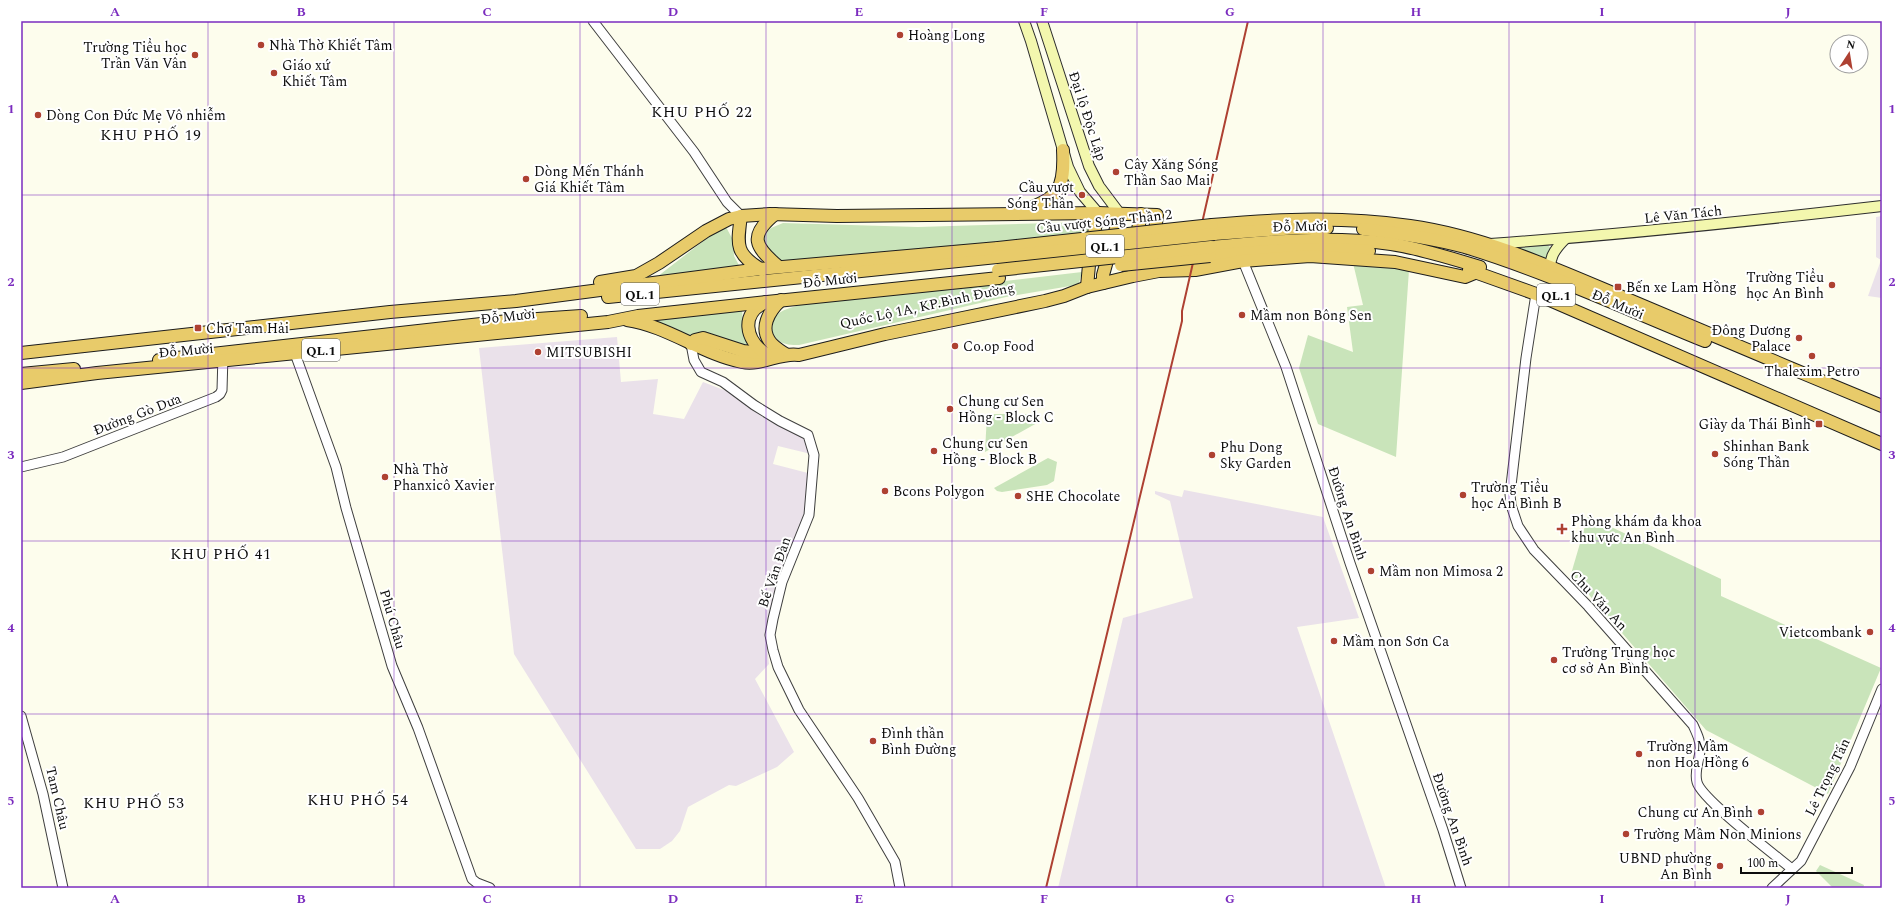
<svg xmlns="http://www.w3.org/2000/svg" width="1903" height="909" viewBox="0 0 1903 909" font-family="Spectral,serif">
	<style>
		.industrial { fill: #eae1ea }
		.green { fill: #c9e4ba }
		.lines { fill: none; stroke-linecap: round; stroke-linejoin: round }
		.tertiary-casing { stroke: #3f3f3f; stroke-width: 11 }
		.secondary-casing { stroke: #2e2e2e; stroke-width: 12 }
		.trunk-casing { stroke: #1d1d1d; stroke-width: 14 }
		.tertiary { stroke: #fff; stroke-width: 9 }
		.secondary { stroke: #f3f7ae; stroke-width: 10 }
		.trunk { stroke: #e8cb6a; stroke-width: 12 }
		.rail { stroke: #ae4132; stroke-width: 2 }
		.trunk-bridge-casing { stroke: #1d1d1d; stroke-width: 14; stroke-linecap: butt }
		.trunk-bridge { stroke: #e8cb6a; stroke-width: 12 }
		.grid { fill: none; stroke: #7b2cbf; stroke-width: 1; stroke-opacity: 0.55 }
		.poi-dot { fill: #ae4132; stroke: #fff; stroke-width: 1.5 }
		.labels { text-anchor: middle; stroke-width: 4; stroke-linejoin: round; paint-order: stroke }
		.shield { fill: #fff; stroke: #555; stroke-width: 1 }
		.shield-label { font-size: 13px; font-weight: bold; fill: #0c0c0c }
		.poi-label { font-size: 14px; fill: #0c0c0c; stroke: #fff; text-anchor: start }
		.street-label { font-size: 14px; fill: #0c0c0c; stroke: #fff }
		.neighbourhood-label { font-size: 15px; letter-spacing: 1px; fill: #0c0c0c; stroke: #fff }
		.neatline { fill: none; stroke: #7b2cbf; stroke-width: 1.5 }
		.grid-label { font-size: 13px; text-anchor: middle; font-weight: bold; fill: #7b2cbf }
	</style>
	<rect width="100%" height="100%" fill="#fdfded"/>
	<g class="industrial">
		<polygon points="1882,216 1882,298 1868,296 1881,260 1876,257 1876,217"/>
		<polygon points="617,337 621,382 658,379 653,414 684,419 703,382 732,393 752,410 775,424 801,436 809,445 811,454 778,446 773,464 808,473 806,517 766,638 769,664 755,679 794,752 777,767 736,786 729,785 688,807 680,831 672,841 660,849 636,849 514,654 479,348"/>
		<polygon points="1184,490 1323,517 1359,618 1297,627 1386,888 1058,888 1123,618 1193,598 1170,501 1155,494 1155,491 1182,497"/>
	</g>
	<g class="green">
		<path d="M 1087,222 L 1090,225 L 1090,232 C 1023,240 957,247 890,254 C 861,257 795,268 770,257 L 762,237 L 771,228 L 783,223 L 918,227 Z"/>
		<polygon points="726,227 733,240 734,256 741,269 653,280 715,232"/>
		<polygon points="1548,245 1551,249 1547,263 1508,246"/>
		<polygon points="1353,263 1409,270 1396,457 1318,424 1299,368 1308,335 1353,352 1347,307 1363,305"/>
		<path d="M 1082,272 L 1079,283 L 1076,285 L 1006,297 L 799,345 C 792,345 784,345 778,340 C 769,333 771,319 779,313 C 785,309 793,307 800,305 Z"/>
		<polygon points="742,310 744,336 750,350 691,338 652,321 652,319"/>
		<polygon points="987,414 1038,414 1037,423 985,452"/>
		<polygon points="1048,458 1057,462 1054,481 1047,485 1002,492 997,491 994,488"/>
		<polygon points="1588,516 1721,579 1721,596 1881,668 1828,794 1706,730 1571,574"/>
		<polygon points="1820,865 1864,885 1863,888 1833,888 1816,871"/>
	</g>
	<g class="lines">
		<g class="tertiary-casing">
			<g id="tertiary">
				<polyline points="593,21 694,152 727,202 741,216"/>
				<polyline points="1243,261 1286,367 1350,563 1443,830 1461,888"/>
				<path d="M 1536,294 L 1526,358 L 1510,494 L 1511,505 L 1518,526 L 1534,550 L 1588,606 L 1693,725 C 1697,734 1701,741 1700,751 C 1699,761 1694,772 1697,782 C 1701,799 1775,855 1792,869"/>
				<polyline points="691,344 694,360 701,372 723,382 754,405 780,421 808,435 814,455 809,515 782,582 773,619 770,635 773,650 778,667 799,710 858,798 895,862 900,888"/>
				<polyline points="293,348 336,467 346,508 392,666 418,728 472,879 477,883 490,888"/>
				<polyline points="21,467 63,457 216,397 220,394 222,390 223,355"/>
				<polyline points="21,716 43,794 63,888"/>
				<polyline points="1772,888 1801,861 1850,767 1882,689"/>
			</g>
		</g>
		<g class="secondary-casing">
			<g id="secondary">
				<polyline points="1024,21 1031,41 1068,167 1080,192 1098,213"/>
				<polyline points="1042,21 1089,166 1099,186 1120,214"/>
				<path d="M 1490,244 C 1621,235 1751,221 1882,206"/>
				<path d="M 1551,274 C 1548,259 1554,250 1565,239"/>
			</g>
		</g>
		<g class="trunk-casing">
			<g id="trunk">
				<path d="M 1021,211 C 1059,199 1065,189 1063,150"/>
				<path d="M 775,214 C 748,236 755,247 779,267"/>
				<path d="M 741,216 C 737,245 735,254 762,270"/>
				<path d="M 1212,225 C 1279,219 1344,216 1410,226 C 1488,237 1562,272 1634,302 C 1717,337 1799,372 1882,406"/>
				<path d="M 1363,229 C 1397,233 1432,238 1465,247 C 1547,272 1626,309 1705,341"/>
				<polyline points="1214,234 1297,228 1327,228"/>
				<path d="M 1211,247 C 1271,241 1331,236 1391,244 C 1418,248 1454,259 1480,267"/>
				<path d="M 1210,256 C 1265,251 1313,246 1369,251"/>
				<polyline points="1131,266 1141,214"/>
				<polyline points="1469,270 1536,294 1882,444"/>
				<polyline points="600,282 636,276 659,263 706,231 729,219 741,216 770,214 837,216 1098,213 1157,215 1154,240"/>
				<polyline points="1103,283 1103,275 1120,214"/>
				<polyline points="1087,287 1090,254 1098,213"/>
				<polyline points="608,297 997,257"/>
				<path d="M 781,300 C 769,311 758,329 772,344 C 776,348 782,352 787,355"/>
				<path d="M 627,320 C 668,326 702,354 742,362 C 762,366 780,352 799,355 L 885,334 L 1045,301 L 1064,296 L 1087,287 L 1133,276 L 1159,271 L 1195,270 L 1243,261 L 1310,256 L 1395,262 L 1465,277 L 1477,272"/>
				<polyline points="691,344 695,340 703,338 743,351 778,355"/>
				<polyline points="21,353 390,312 516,301 760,269 998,248"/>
				<path d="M 766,354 C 745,340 740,313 766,302"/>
				<polyline points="159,360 508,321 581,316"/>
				<polyline points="21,374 74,369"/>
				<polyline points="21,383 97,373 608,322 638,316 767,302 999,278"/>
			</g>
		</g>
		<use href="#tertiary" class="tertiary"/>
		<use href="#secondary" class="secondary"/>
		<use href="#trunk" class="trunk"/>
		<polyline class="rail" points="1046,888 1182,321 1182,311 1248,21"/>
		<g class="trunk-bridge-casing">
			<g id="trunk-bridge">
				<polyline points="998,248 1212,225"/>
				<polyline points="997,257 1214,234"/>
				<polyline points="1121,265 1210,256"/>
				<polyline points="998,270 1211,247"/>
			</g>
		</g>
		<use href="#trunk-bridge" class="trunk-bridge"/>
	</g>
	<path class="grid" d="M 208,21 L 208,888M 394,21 L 394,888M 580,21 L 580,888M 766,21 L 766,888M 952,21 L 952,888M 1137,21 L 1137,888M 1323,21 L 1323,888M 1509,21 L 1509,888M 1695,21 L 1695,888M 21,195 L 1882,195M 21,368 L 1882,368M 21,541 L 1882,541M 21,714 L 1882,714"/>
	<g class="poi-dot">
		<circle cx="900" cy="35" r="4"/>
		<circle cx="261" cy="45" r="4"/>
		<circle cx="195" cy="55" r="4"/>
		<circle cx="274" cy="73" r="4"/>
		<circle cx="38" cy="115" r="4"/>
		<circle cx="1116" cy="172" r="4"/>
		<circle cx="526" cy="179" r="4"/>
		<circle cx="1082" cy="195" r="4"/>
		<circle cx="1832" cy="285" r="4"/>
		<rect x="1614" y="283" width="8" height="8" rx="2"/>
		<circle cx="1242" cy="315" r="4"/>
		<rect x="194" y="324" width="8" height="8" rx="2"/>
		<circle cx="1799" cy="338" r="4"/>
		<circle cx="955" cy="346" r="4"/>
		<circle cx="538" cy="352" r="4"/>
		<circle cx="1812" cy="356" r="4"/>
		<circle cx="950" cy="409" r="4"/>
		<rect x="1815" y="420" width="8" height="8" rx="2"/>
		<circle cx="934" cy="451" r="4"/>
		<circle cx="1715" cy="454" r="4"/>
		<circle cx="1212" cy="455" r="4"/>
		<circle cx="385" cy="477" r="4"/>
		<circle cx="885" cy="491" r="4"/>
		<circle cx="1463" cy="495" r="4"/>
		<circle cx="1018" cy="496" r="4"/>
		<path d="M1560 523h4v4h4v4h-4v4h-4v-4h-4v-4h4z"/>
		<circle cx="1371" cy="571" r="4"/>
		<circle cx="1870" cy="632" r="4"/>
		<circle cx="1334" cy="641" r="4"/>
		<circle cx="1554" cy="660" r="4"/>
		<circle cx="873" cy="741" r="4"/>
		<circle cx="1639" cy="754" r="4"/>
		<circle cx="1761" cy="812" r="4"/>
		<circle cx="1626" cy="834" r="4"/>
		<circle cx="1720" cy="866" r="4"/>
	</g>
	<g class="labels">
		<g class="shield">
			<rect x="1086" y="235" width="38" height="22" rx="3"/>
			<rect x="621" y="283" width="38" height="22" rx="3"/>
			<rect x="1537" y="284" width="38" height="22" rx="3"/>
			<rect x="302" y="339" width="38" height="22" rx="3"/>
		</g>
		<g class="shield-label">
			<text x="1105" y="251">QL.1</text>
			<text x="640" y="299">QL.1</text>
			<text x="1556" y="300">QL.1</text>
			<text x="321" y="355">QL.1</text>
		</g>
		<g class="poi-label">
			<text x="908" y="40">Hoàng Long</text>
			<text x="269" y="50">Nhà Thờ Khiết Tâm</text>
			<text x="187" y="52" text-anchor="end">Trường Tiểu học<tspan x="187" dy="16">Trần Văn Vân</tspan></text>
			<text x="282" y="70">Giáo xứ<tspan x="282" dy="16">Khiết Tâm</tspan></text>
			<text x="46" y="120">Dòng Con Đức Mẹ Vô nhiễm</text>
			<text x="1124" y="169">Cây Xăng Sóng<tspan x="1124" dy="16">Thần Sao Mai</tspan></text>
			<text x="534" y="176">Dòng Mến Thánh<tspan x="534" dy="16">Giá Khiết Tâm</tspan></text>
			<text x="1074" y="192" text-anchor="end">Cầu vượt<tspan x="1074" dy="16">Sóng Thần</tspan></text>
			<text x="1824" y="282" text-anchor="end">Trường Tiểu<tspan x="1824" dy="16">học An Bình</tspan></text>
			<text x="1626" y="292">Bến xe Lam Hồng</text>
			<text x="1250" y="320">Mầm non Bông Sen</text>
			<text x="206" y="333">Chợ Tam Hải</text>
			<text x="1791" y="335" text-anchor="end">Đông Dương<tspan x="1791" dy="16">Palace</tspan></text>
			<text x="963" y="351">Co.op Food</text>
			<text x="546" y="357">MITSUBISHI</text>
			<text x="1812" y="376" text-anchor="middle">Thalexim Petro</text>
			<text x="958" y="406">Chung cư Sen<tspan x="958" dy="16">Hồng - Block C</tspan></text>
			<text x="1811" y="429" text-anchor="end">Giày da Thái Bình</text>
			<text x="942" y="448">Chung cư Sen<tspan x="942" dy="16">Hồng - Block B</tspan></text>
			<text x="1723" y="451">Shinhan Bank<tspan x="1723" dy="16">Sóng Thần</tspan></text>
			<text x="1220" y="452">Phu Dong<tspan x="1220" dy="16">Sky Garden</tspan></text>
			<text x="393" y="474">Nhà Thờ<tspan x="393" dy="16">Phanxicô Xavier</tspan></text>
			<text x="1471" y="492">Trường Tiểu<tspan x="1471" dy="16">học An Bình B</tspan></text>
			<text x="893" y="496">Bcons Polygon</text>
			<text x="1026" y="501">SHE Chocolate</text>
			<text x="1571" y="526">Phòng khám đa khoa<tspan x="1571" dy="16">khu vực An Bình</tspan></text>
			<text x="1379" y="576">Mầm non Mimosa 2</text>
			<text x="1862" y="637" text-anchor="end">Vietcombank</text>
			<text x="1342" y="646">Mầm non Sơn Ca</text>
			<text x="1562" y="657">Trường Trung học<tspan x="1562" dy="16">cơ sở An Bình</tspan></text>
			<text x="881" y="738">Đình thần<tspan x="881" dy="16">Bình Đường</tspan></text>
			<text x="1647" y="751">Trường Mầm<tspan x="1647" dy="16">non Hoa Hồng 6</tspan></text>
			<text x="1753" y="817" text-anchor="end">Chung cư An Bình</text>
			<text x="1634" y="839">Trường Mầm Non Minions</text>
			<text x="1712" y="863" text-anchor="end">UBND phường<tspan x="1712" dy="16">An Bình</tspan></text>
		</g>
		<g class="street-label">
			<text transform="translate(1088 116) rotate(72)" y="5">Đại lộ Độc Lập</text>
			<text transform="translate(1683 214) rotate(-6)" y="5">Lê Văn Tách</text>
			<text transform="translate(1104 221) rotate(-6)" y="5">Cầu vượt Sóng Thần 2</text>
			<text transform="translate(1300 226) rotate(-1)" y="5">Đỗ Mười</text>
			<text transform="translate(830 280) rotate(-6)" y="5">Đỗ Mười</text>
			<text transform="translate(1618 304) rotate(23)" y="5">Đỗ Mười</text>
			<text transform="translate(927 305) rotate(-12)" y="5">Quốc Lộ 1A, KP.Bình Đường</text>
			<text transform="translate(508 316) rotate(-6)" y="5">Đỗ Mười</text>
			<text transform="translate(186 350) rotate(-5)" y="5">Đỗ Mười</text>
			<text transform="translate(137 414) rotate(-21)" y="5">Đường Gò Dưa</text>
			<text transform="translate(1348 513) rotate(72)" y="5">Đường An Bình</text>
			<text transform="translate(774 572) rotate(-71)" y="5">Bế Văn Đàn</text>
			<text transform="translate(1599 600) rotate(47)" y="5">Chu Văn An</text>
			<text transform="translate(393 619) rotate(74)" y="5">Phú Châu</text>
			<text transform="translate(1827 777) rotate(-64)" y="5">Lê Trọng Tấn</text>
			<text transform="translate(58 798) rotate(77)" y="5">Tam Châu</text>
			<text transform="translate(1453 819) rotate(71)" y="5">Đường An Bình</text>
		</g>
		<g class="neighbourhood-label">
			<text x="702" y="117">KHU PHỐ 22</text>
			<text x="151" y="140">KHU PHỐ 19</text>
			<text x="221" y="559">KHU PHỐ 41</text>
			<text x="358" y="805">KHU PHỐ 54</text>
			<text x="134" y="808">KHU PHỐ 53</text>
		</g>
	</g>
	<rect width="1903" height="909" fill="none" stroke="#ffffff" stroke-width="44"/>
	<g transform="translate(1849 54) rotate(12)"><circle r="19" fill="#ffffff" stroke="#9e9e9e"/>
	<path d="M0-3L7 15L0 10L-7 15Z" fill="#ae4132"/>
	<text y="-6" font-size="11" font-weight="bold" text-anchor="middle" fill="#0c0c0c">N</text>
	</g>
	<path d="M1741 867v6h111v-6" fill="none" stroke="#0c0c0c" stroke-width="2"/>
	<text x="1747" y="867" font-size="12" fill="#0c0c0c" stroke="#ffffff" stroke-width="3" paint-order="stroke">100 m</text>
	<rect x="22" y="22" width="1859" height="865" class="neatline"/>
	<g class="grid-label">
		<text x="115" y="16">A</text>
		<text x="301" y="16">B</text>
		<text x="487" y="16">C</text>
		<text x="673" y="16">D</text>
		<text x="859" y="16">E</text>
		<text x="1044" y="16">F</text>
		<text x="1230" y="16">G</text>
		<text x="1416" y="16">H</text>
		<text x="1602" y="16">I</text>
		<text x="1788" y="16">J</text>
		<text x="11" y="113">1</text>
		<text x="1892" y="113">1</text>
		<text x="11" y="286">2</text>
		<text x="1892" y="286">2</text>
		<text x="11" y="459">3</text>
		<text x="1892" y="459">3</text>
		<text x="11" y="632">4</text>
		<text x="1892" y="632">4</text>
		<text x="11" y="805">5</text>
		<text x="1892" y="805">5</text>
		<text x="115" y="903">A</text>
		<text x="301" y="903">B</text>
		<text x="487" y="903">C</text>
		<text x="673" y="903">D</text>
		<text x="859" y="903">E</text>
		<text x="1044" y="903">F</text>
		<text x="1230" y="903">G</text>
		<text x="1416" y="903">H</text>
		<text x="1602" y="903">I</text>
		<text x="1788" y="903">J</text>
	</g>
</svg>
